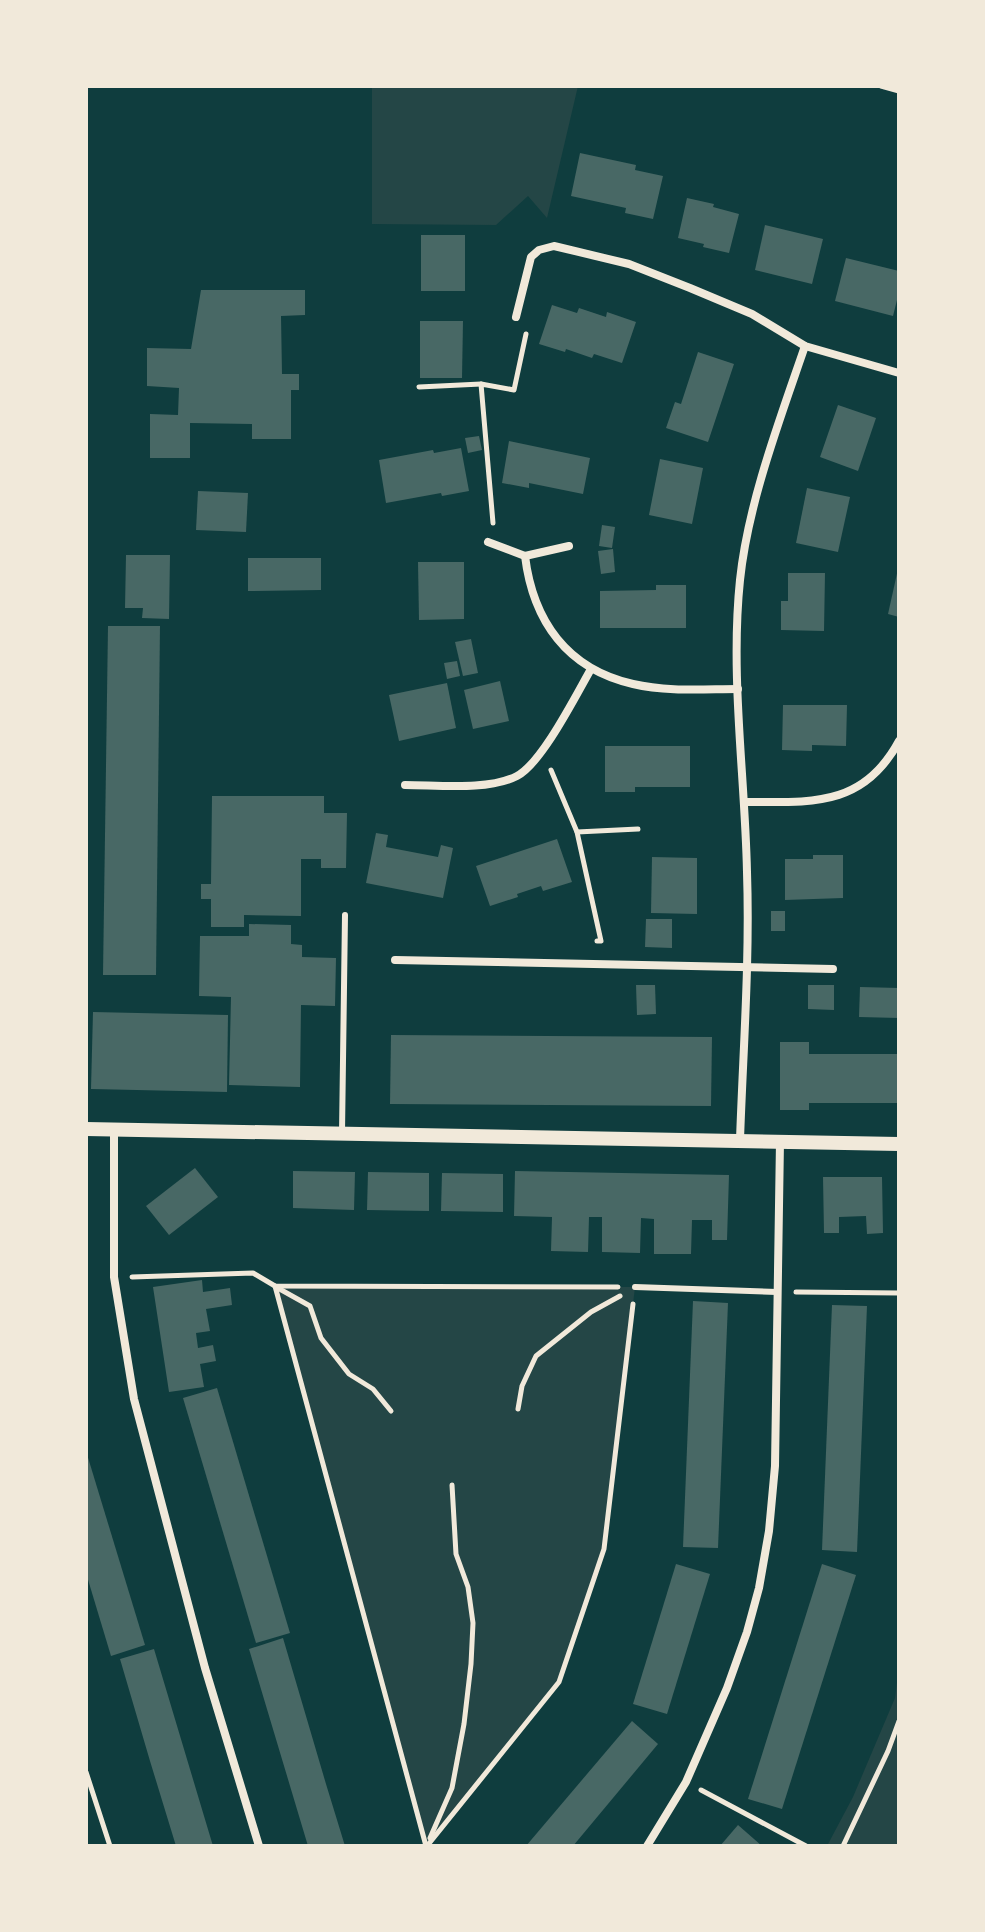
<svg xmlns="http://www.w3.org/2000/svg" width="985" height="1932" viewBox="0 0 985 1932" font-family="Rubik,sans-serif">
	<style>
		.green { fill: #244646 }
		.building { fill: #486865 }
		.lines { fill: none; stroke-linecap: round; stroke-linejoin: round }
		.path { stroke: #f1e9da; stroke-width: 5 }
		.service { stroke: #f1e9da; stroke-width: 6 }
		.minor { stroke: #f1e9da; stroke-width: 8 }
		.tertiary { stroke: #f1e9da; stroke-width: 14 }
	</style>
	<rect width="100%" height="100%" fill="#0f3d3e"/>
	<g class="green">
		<polygon points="372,86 578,86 547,218 528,196 496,225 372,224"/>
		<polygon points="275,1286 635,1287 604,1549 559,1682 427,1846"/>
		<polygon points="899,1667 899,1846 827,1846 853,1797 895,1698"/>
	</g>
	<g class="building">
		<polygon points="580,153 636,165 635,170 663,176 653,219 625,213 626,208 571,196"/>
		<polygon points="687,198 714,204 713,207 739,214 729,253 703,247 704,244 678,238"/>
		<polygon points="765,225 823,239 812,284 755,270"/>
		<rect x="421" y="235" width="44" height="56"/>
		<polygon points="846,258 899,271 899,292 893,316 835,301"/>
		<polygon points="201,290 305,290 305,315 281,316 282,374 299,374 299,390 291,390 291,439 252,439 252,424 190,423 190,458 150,458 150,414 178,415 179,388 147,386 147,348 191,349"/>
		<polygon points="552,305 577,313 579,308 606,317 607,312 636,322 622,363 594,354 592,358 566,349 565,352 539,344"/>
		<polygon points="420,321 463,321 462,378 420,378"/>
		<polygon points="698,352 734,364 708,442 666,428 675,402 681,404"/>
		<polygon points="838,405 876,418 858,471 820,457"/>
		<polygon points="479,436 482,450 468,453 465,438"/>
		<polygon points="509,441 590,458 583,494 529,483 529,488 502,483"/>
		<polygon points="461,448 469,491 442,496 441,493 386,503 379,460 433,450 434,453"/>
		<polygon points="660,459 703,468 692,524 649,515"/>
		<polygon points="807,488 850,497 838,552 796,543"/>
		<polygon points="198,491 248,493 246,532 196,530"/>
		<polygon points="602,525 615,527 612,548 599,546"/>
		<polygon points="613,549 615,572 601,574 598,551"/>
		<polygon points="126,555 170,555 169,619 142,618 143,608 125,608"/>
		<polygon points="248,558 321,558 321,590 248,591"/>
		<polygon points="418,562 464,562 464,619 419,620"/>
		<polygon points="898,569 899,570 899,617 888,614"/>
		<polygon points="788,573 825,573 824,631 781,630 781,601 788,601"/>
		<polygon points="656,585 686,585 686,628 600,628 600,591 656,590"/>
		<polygon points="108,626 160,626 156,975 103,975"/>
		<polygon points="471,639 478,673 463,676 455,642"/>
		<polygon points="457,661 460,676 447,679 444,663"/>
		<polygon points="500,681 509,721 473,729 464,690"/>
		<polygon points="447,683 456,728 399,741 389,695"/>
		<polygon points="783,705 847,705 846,746 812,745 812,751 782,750"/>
		<polygon points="605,746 690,746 690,787 635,787 635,792 605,792"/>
		<polygon points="212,796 324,796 324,813 347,813 346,868 321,868 321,859 301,859 301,916 244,915 244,927 211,927 211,899 201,899 201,884 211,884"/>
		<polygon points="376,833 388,835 386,847 438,857 441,845 453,848 443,898 366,883"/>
		<polygon points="557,839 572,882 543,891 541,886 517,894 518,897 490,906 476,866"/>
		<polygon points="813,855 843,855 843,898 785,900 785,859 813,859"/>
		<polygon points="652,857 697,858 697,914 651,913"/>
		<rect x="771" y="911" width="14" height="20"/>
		<polygon points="646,919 672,919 672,948 645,947"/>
		<polygon points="249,924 291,925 291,944 302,945 302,957 336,958 335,1006 301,1005 300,1087 229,1085 231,997 199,996 200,936 249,936"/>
		<polygon points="636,985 655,985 656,1014 637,1015"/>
		<polygon points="808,985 834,985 834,1010 808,1009"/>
		<polygon points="860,987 899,988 899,1018 859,1017"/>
		<polygon points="93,1012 228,1015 227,1092 91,1089"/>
		<polygon points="391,1035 712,1037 711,1106 390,1104"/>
		<polygon points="780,1042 809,1042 809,1054 899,1054 899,1103 809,1103 809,1110 780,1110"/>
		<polygon points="195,1168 218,1197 169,1235 146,1206"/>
		<polygon points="293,1171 355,1172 354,1210 293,1208"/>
		<polygon points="515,1171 729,1175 727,1240 712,1240 712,1220 692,1220 691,1254 654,1254 654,1219 641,1218 640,1253 602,1252 602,1217 589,1217 588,1252 551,1251 552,1217 514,1216"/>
		<polygon points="368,1172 429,1173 429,1211 367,1210"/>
		<polygon points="442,1173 503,1174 503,1212 441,1211"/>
		<polygon points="823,1177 882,1177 883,1233 867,1234 866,1216 839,1217 839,1233 824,1233"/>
		<polygon points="202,1280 203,1292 230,1288 232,1305 206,1309 210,1331 196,1333 198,1348 213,1345 216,1361 200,1364 204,1387 169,1392 153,1287"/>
		<polygon points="693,1301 728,1303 718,1548 683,1547"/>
		<polygon points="832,1305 867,1306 857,1552 822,1550"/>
		<polygon points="217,1388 290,1633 256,1643 183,1398"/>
		<polygon points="86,1451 145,1645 111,1656 86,1573"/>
		<polygon points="676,1564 710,1574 667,1714 633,1704"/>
		<polygon points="822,1564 856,1575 782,1809 748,1799"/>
		<polygon points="283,1638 326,1784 345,1846 308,1846 299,1816 249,1649"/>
		<polygon points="154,1649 204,1816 213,1846 176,1846 150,1761 120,1659"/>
		<polygon points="632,1721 658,1744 573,1846 526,1846"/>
		<polygon points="738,1825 762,1846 720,1846"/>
	</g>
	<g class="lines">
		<g class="path">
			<polyline points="881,86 899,91"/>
			<polyline points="419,387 481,384"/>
			<polyline points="493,523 481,384 514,390 526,334"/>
			<polyline points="551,770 577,832 601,941 597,941"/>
			<polyline points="577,832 638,829"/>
			<polyline points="132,1277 253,1273 275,1286 618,1287"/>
			<polyline points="275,1286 426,1846"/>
			<polyline points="276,1287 310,1306 321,1338 349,1374 373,1389 391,1411"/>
			<polyline points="796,1292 899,1293"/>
			<polyline points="518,1409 522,1386 536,1356 591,1312 620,1296"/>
			<polyline points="86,1772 110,1846"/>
			<polyline points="701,1790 806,1846"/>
			<polyline points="430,1838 452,1788 464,1724 471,1664 473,1623 468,1587 456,1554 452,1485"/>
			<polyline points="427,1846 559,1682 604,1549 633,1304"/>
			<polyline points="843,1846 888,1751 899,1721"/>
		</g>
		<g class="service">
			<polyline points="342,1133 345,915"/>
			<polyline points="635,1287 777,1292"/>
		</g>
		<g class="minor">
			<polyline points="516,317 531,257 539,250 554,246 629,264 690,288 752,314 805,346 899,373"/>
			<path d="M 488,542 L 525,556 C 533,621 567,669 633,684 C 667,692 704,689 738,689"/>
			<polyline points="525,556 569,546"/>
			<path d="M 405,785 C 438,785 488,791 517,776 C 542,763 576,695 591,669"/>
			<path d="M 745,802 C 810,802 863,808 899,741"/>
			<polyline points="395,960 833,969"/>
			<polyline points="114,1130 114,1277 134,1399 205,1668 259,1846"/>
			<path d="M 740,1140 C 743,1051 750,961 747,872 C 745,776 730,676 740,580 C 748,503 780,419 805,346"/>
			<polyline points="647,1846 686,1782 727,1688 747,1632 759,1588 769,1531 775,1466 780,1141"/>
		</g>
		<polyline class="tertiary" points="86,1129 899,1144"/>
	</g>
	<rect width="985" height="1932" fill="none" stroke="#f1e9da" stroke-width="176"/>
</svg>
